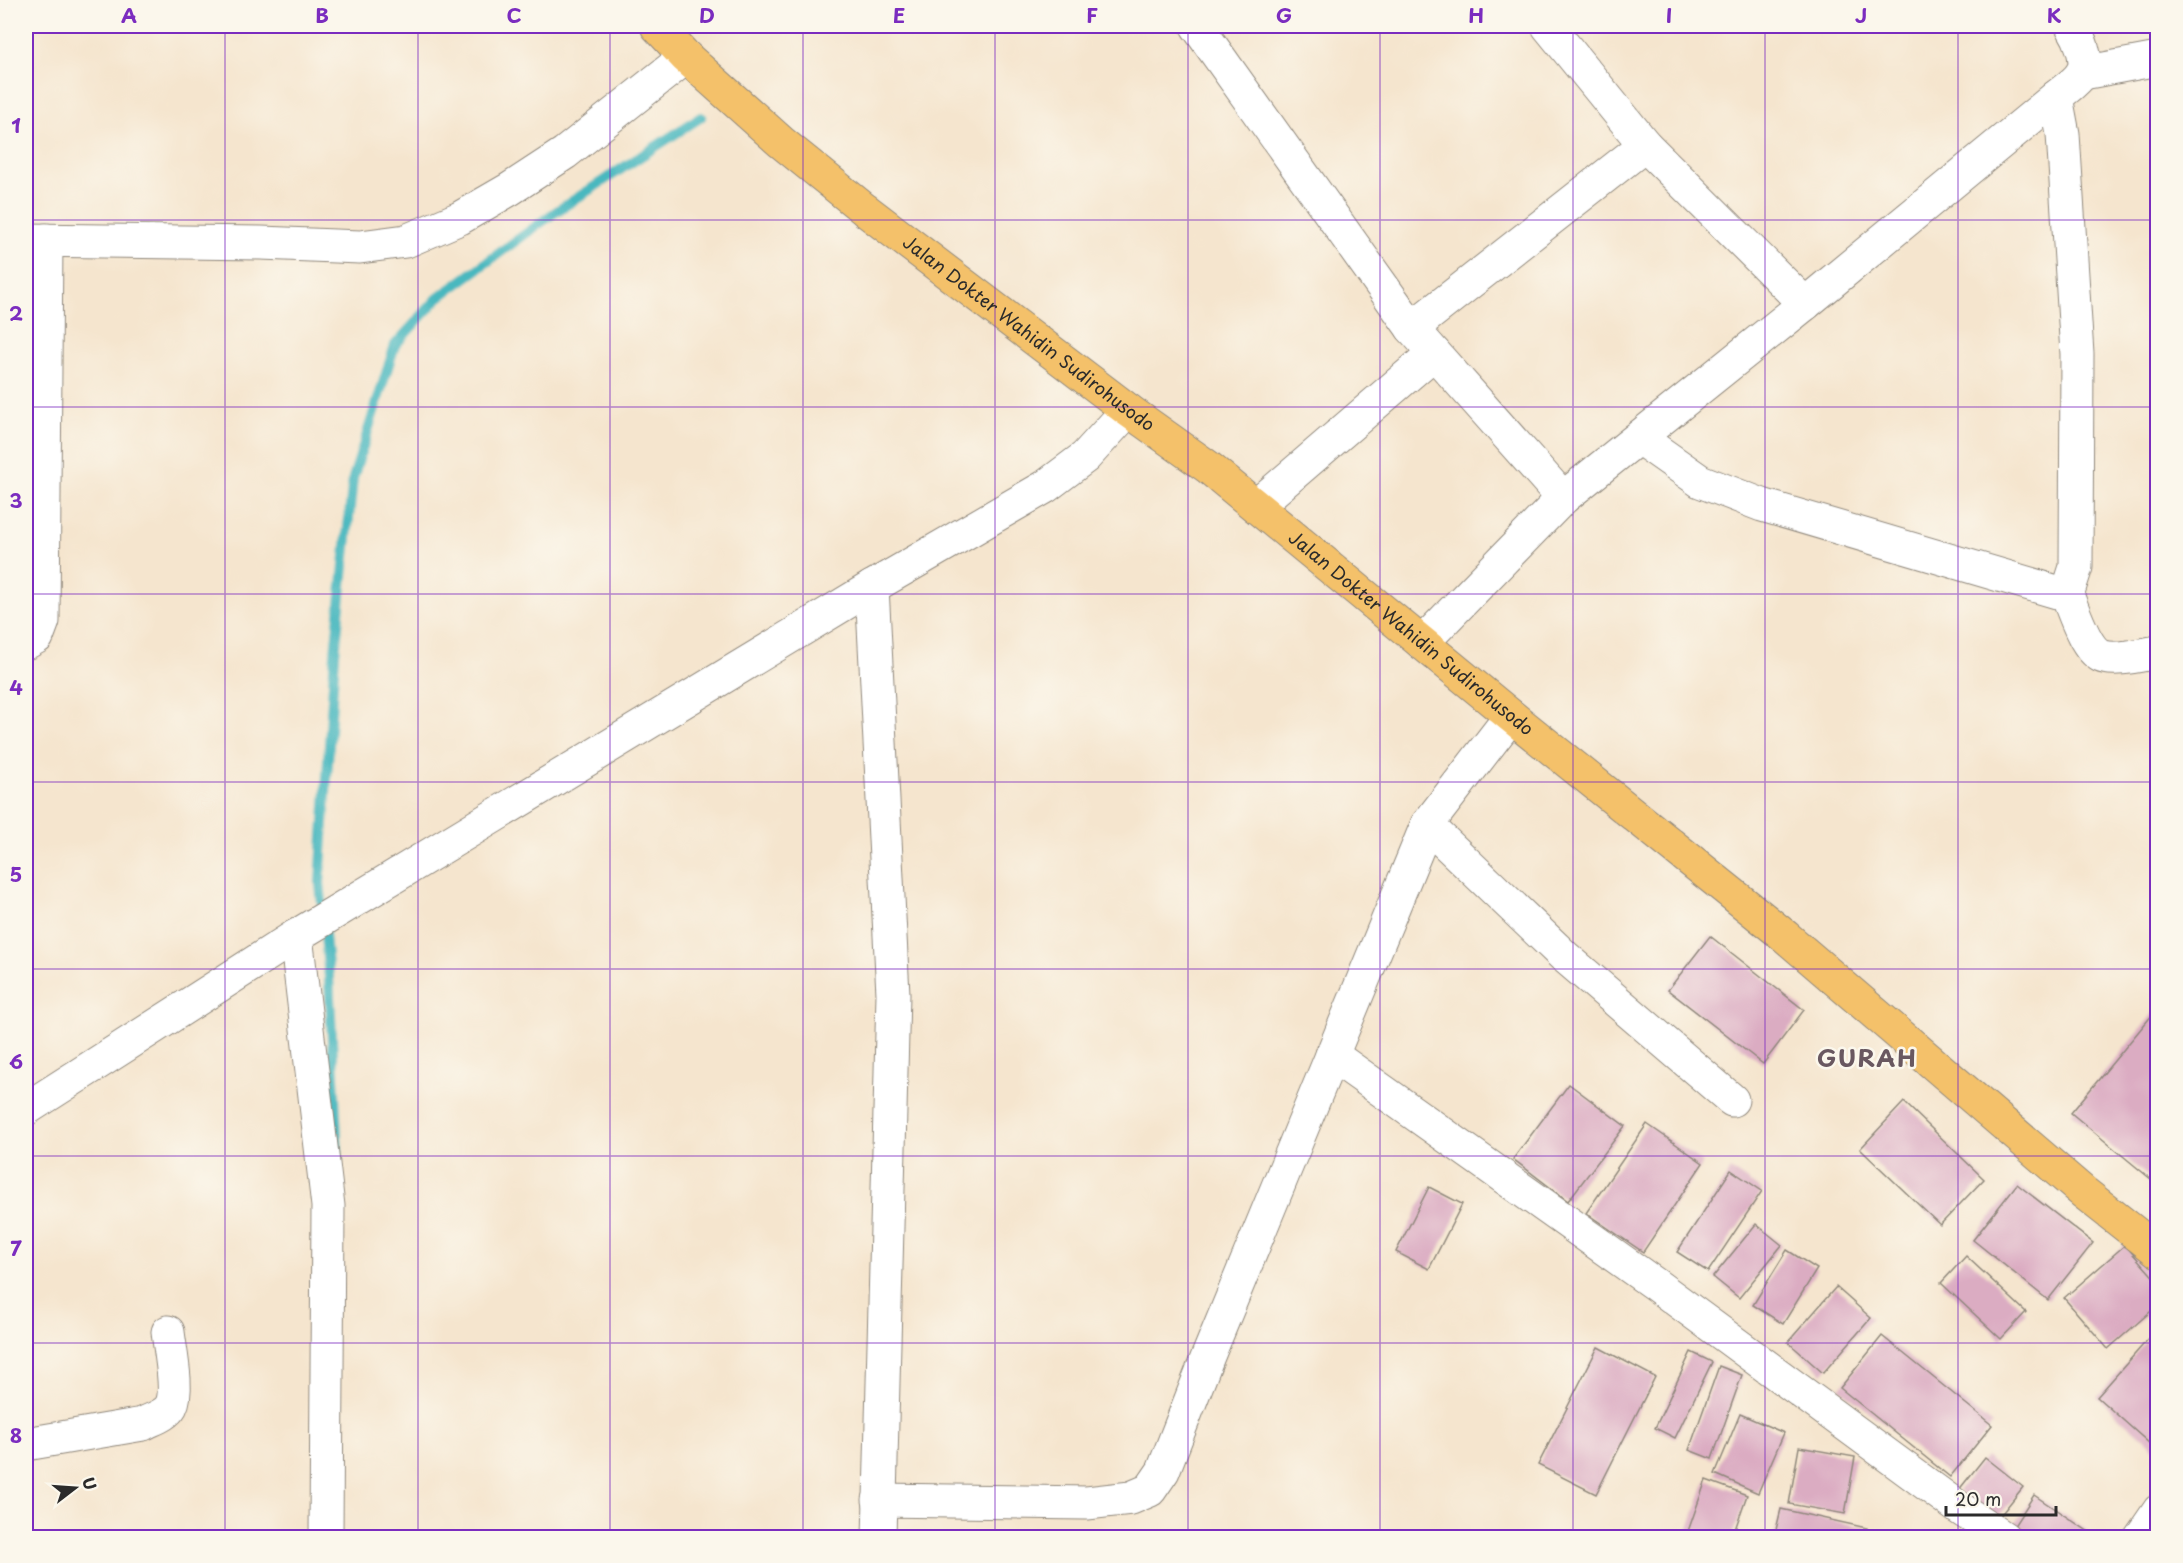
<svg xmlns="http://www.w3.org/2000/svg" width="2183" height="1563" viewBox="0 0 2183 1563" font-family="'Playpen Sans',sans-serif">
	<style>
		.lines { fill: none; stroke-linecap: round; stroke-linejoin: round }
		.stream { stroke: #49b8bf; stroke-width: 10 }
		.building { fill: #dbacc2 }
		.lane-casing { stroke: #90887c; stroke-width: 23 }
		.street-casing { stroke: #90887c; stroke-width: 35 }
		.primary-casing { stroke: #90887c; stroke-width: 35 }
		.lane { stroke: #fff; stroke-width: 21 }
		.street { stroke: #fff; stroke-width: 33 }
		.primary { stroke: #f4c16a; stroke-width: 33 }
		.grid { fill: none; stroke: #7b2cbf; stroke-width: 1.5; stroke-opacity: 0.55 }
		.labels { text-anchor: middle; stroke-width: 5; stroke-linejoin: round; paint-order: stroke }
		.street-label { font-size: 18px; fill: #2b2b2b; stroke: #fbf7ec }
		.district-label { font-size: 24px; font-weight: bold; letter-spacing: 1.5px; fill: #695860; stroke: #fbf7ec }
		.neatline { fill: none; stroke: #7b2cbf; stroke-width: 2 }
		.grid-label { font-size: 20px; text-anchor: middle; font-weight: bold; fill: #7b2cbf }
	</style>
	<rect width="100%" height="100%" fill="#fbf7ec"/>
	<filter id="ink" filterUnits="userSpaceOnUse"><feTurbulence type="fractalNoise" baseFrequency=".0167" numOctaves="2"/><feDisplacementMap in="SourceGraphic" scale="12" xChannelSelector="R" yChannelSelector="G"/><feConvolveMatrix kernelMatrix="1 2 1 2 8 2 1 2 1" color-interpolation-filters="sRGB"/></filter>
	<filter id="wash" filterUnits="userSpaceOnUse"><feTurbulence type="fractalNoise" baseFrequency=".008" numOctaves="4" result="noise"/><feDisplacementMap in="SourceGraphic" scale="24" xChannelSelector="R" yChannelSelector="G"/><feGaussianBlur stdDeviation="1.35" result="paint"/><feColorMatrix in="noise" values="0 0 0 0 0 0 0 0 0 0 0 0 0 0 0 0 0 1.4 0 .05"/><feComposite in="paint" operator="in"/></filter>
	<g filter="url(#wash)">
		<rect width="100%" height="100%" fill="#f5e5ce"/>
		<g class="lines">
			<polyline class="stream" points="338,1159 329,977 320,883 335,654 353,478 395,345 438,298 554,213 701,117"/>
		</g>
		<g id="blocks">
			<g class="building">
				<polygon points="1710,936 1804,1010 1763,1064 1668,990"/>
				<polygon points="2158,1008 2158,1185 2071,1113"/>
				<polygon points="1569,1084 1625,1126 1568,1201 1513,1159"/>
				<polygon points="1904,1102 1984,1179 1940,1225 1860,1149"/>
				<polygon points="1647,1124 1703,1163 1643,1252 1586,1213"/>
				<polygon points="1731,1170 1762,1191 1708,1272 1677,1252"/>
				<polygon points="2017,1184 2093,1243 2048,1300 1973,1240"/>
				<polygon points="1429,1187 1462,1204 1429,1269 1396,1252"/>
				<polygon points="1756,1224 1782,1245 1739,1298 1713,1277"/>
				<polygon points="2125,1245 2158,1282 2158,1305 2108,1349 2064,1298"/>
				<polygon points="1787,1250 1817,1269 1783,1324 1753,1305"/>
				<polygon points="1966,1256 2026,1312 2001,1339 1941,1283"/>
				<polygon points="1836,1287 1871,1318 1823,1373 1788,1342"/>
				<polygon points="2158,1328 2158,1451 2097,1397"/>
				<polygon points="1882,1336 1992,1425 1950,1477 1840,1388"/>
				<polygon points="1598,1347 1655,1377 1596,1494 1538,1465"/>
				<polygon points="1691,1352 1712,1362 1675,1438 1655,1428"/>
				<polygon points="1719,1366 1742,1375 1712,1459 1689,1450"/>
				<polygon points="1740,1414 1784,1433 1758,1493 1715,1474"/>
				<polygon points="1799,1447 1855,1457 1845,1514 1789,1504"/>
				<polygon points="1985,1457 2023,1487 1996,1521 1958,1491"/>
				<polygon points="1706,1480 1747,1495 1732,1538 1686,1537"/>
				<polygon points="2034,1495 2098,1538 2012,1538 2008,1535"/>
				<polygon points="1781,1509 1867,1528 1865,1538 1774,1538"/>
			</g>
		</g>
	</g>
	<g filter="url(#ink)">
		<use href="#blocks" fill-opacity="0" stroke="#90887c" stroke-width="1.5"/>
		<g class="lines">
			<g class="lane-casing">
				<polyline id="lane" points="2133,1538 2155,1506"/>
			</g>
			<g class="street-casing">
				<g id="street">
					<polyline points="1197,26 1412,328 1563,498"/>
					<polyline points="1548,26 1645,145 1805,304"/>
					<polyline points="2083,73 2158,59"/>
					<path d="M 2056,97 L 2063,134 L 2077,354 L 2076,567 L 2067,595 C 2074,612 2085,648 2101,656 C 2114,662 2144,654 2158,652"/>
					<polyline points="26,240 261,243 360,247 406,241 460,218 510,189 565,153 686,57"/>
					<polyline points="1412,328 1645,145"/>
					<polyline points="1639,438 1700,481 1762,505 2067,595"/>
					<polyline points="1256,506 1434,353"/>
					<polyline points="872,587 893,994 879,1538"/>
					<polyline points="26,643 37,637 43,621 46,240"/>
					<path d="M 1422,643 L 1563,498 L 1805,304 L 2056,97 C 2064,90 2077,82 2082,73 C 2090,60 2079,37 2072,26"/>
					<polyline points="1427,825 1564,956 1732,1100"/>
					<polyline points="296,936 328,1206 326,1538"/>
					<polyline points="1332,1055 1656,1285 1959,1508 2004,1538"/>
					<polyline points="26,1109 296,936 872,587 1045,487 1085,457 1128,410"/>
					<path d="M 26,1444 L 143,1424 C 152,1419 166,1415 171,1406 C 179,1391 170,1350 168,1332"/>
					<polyline points="879,1500 1087,1503 1131,1498 1150,1490 1163,1471 1208,1356 1427,825 1511,716"/>
				</g>
			</g>
			<g class="primary-casing">
				<g id="primary">
					<path id="s1" d="M 657,26 L 686,57 L 781,142 L 864,209 L 1128,410 L 1208,467 L 1511,716 L 1786,937 L 2083,1192 L 2158,1251"/>
				</g>
			</g>
			<use href="#lane" class="lane"/>
			<use href="#street" class="street"/>
			<use href="#primary" class="primary"/>
		</g>
	</g>
	<path class="grid" d="M 225,26 L 225,1538M 418,26 L 418,1538M 610,26 L 610,1538M 803,26 L 803,1538M 995,26 L 995,1538M 1188,26 L 1188,1538M 1380,26 L 1380,1538M 1573,26 L 1573,1538M 1765,26 L 1765,1538M 1958,26 L 1958,1538M 26,220 L 2158,220M 26,407 L 2158,407M 26,594 L 2158,594M 26,782 L 2158,782M 26,969 L 2158,969M 26,1156 L 2158,1156M 26,1343 L 2158,1343"/>
	<g class="labels">
		<g class="street-label">
			<text dy="6" stroke="none"><textPath href="#s1" startOffset="483">Jalan Dokter Wahidin Sudirohusodo</textPath></text>
			<text dy="6" stroke="none"><textPath href="#s1" startOffset="969">Jalan Dokter Wahidin Sudirohusodo</textPath></text>
		</g>
		<g class="district-label">
			<text x="1867" y="1067">GURAH</text>
		</g>
	</g>
	<rect width="2183" height="1563" fill="none" stroke="#fbf7ec" stroke-width="66"/>
	<g transform="translate(75 1488) rotate(73)" stroke="#fbf7ec" stroke-width="4.5" paint-order="stroke">
	<path d="M0-4.5L10 22L0 15L-10 22Z" fill="#2b2b2b"/>
	<text y="-9" font-size="16" font-weight="bold" text-anchor="middle" fill="#2b2b2b">U</text>
	</g>
	<path d="M1946 1506v9h110v-9" fill="none" stroke="#2b2b2b" stroke-width="3"/>
	<text x="1955" y="1506" font-size="18" fill="#2b2b2b" stroke="#fbf7ec" stroke-width="4.5" paint-order="stroke">20 m</text>
	<rect x="33" y="33" width="2117" height="1497" class="neatline"/>
	<g class="grid-label">
		<text x="129" y="23">A</text>
		<text x="322" y="23">B</text>
		<text x="514" y="23">C</text>
		<text x="707" y="23">D</text>
		<text x="899" y="23">E</text>
		<text x="1092" y="23">F</text>
		<text x="1284" y="23">G</text>
		<text x="1476" y="23">H</text>
		<text x="1669" y="23">I</text>
		<text x="1861" y="23">J</text>
		<text x="2054" y="23">K</text>
		<text x="16" y="133">1</text>
		<text x="16" y="321">2</text>
		<text x="16" y="508">3</text>
		<text x="16" y="695">4</text>
		<text x="16" y="882">5</text>
		<text x="16" y="1069">6</text>
		<text x="16" y="1256">7</text>
		<text x="16" y="1443">8</text>
	</g>
</svg>
